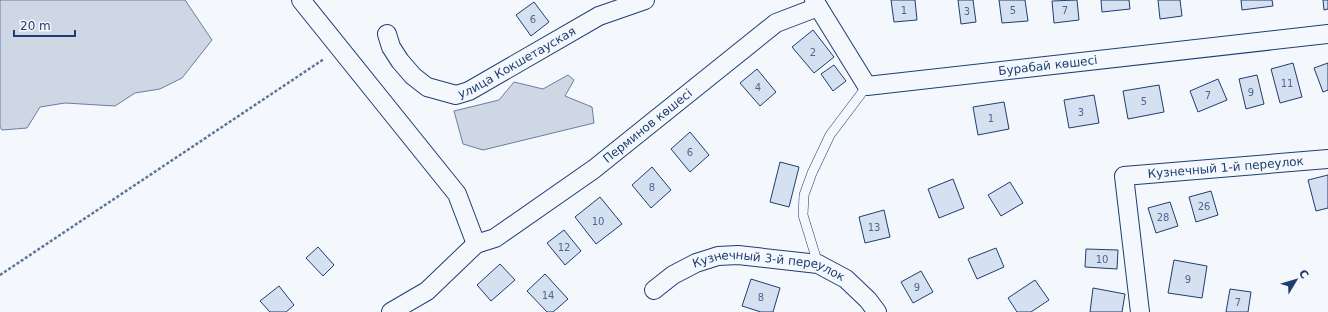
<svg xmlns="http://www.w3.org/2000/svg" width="1328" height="312" viewBox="0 0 1328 312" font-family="'DejaVu Sans',sans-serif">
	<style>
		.water { fill: #cfd7e4; stroke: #687fa3 }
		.building { fill: #d5e0f0; stroke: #1d3f73 }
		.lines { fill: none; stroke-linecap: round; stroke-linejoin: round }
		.lane-casing { stroke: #1d3f73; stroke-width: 10 }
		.street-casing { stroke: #1d3f73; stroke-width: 20 }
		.path { stroke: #5e769c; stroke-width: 2.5; stroke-dasharray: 3 2; stroke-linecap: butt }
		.lane { stroke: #f4f7fb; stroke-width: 9 }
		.street { stroke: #f4f7fb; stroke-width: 18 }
		.labels { text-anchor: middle; stroke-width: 3; stroke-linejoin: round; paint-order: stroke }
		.number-label { font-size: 10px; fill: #4b6792 }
		.street-label { font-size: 12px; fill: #1d3f73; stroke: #f4f7fb }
	</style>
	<rect width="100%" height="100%" fill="#f4f7fb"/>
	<g class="water">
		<polygon points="0,0 185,0 212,40 182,78 160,89 135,93 115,106 65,103 40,107 27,128 2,130 0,127"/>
		<polygon points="568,75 574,80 565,96 592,107 594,123 483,150 463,144 454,111 499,100 514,82 543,89"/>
	</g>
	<g class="building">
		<polygon points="891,0 915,0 917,20 894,22"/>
		<polygon points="958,0 973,0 976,22 961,24"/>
		<polygon points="999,0 1025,0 1028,21 1002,23"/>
		<polygon points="1077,0 1079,20 1054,23 1052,1"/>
		<polygon points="1101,0 1129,0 1130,9 1102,12"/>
		<polygon points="1158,0 1180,0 1182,16 1160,19"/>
		<polygon points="1241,0 1272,0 1273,6 1242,10"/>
		<polygon points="1323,0 1328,0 1328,9 1324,10"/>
		<polygon points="534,2 549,22 531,36 516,15"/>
		<polygon points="813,30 834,57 814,73 792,47"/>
		<polygon points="1293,63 1302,97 1280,103 1271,69"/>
		<polygon points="1328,63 1328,90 1323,92 1314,68"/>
		<polygon points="834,65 846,81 833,91 821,74"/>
		<polygon points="757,69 776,92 760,106 740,83"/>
		<polygon points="1257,75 1264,104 1246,109 1239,79"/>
		<polygon points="1218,79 1227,100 1198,112 1190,91"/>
		<polygon points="1159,85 1164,112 1128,119 1123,91"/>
		<polygon points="1094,95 1099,123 1069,128 1064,100"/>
		<polygon points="1004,102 1009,129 978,135 973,107"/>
		<polygon points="690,132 709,155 690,172 671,149"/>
		<polygon points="780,162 799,167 789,207 770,202"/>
		<polygon points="652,167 671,190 651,208 632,185"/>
		<polygon points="1328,175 1328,208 1316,211 1308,180"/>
		<polygon points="953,179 964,208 939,218 928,189"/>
		<polygon points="1010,182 1023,203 1001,216 988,195"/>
		<polygon points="1211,191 1218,215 1196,222 1189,197"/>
		<polygon points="600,197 622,224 596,244 575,217"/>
		<polygon points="1170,202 1178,226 1156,233 1148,208"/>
		<polygon points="884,210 890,237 865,243 859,217"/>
		<polygon points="564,230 581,251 565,265 547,243"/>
		<polygon points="318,247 334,265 323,276 306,258"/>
		<polygon points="996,248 1004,267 977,279 968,259"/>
		<polygon points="1086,249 1118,250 1117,269 1085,267"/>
		<polygon points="1174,260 1207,266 1202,298 1168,293"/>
		<polygon points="500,264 515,280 491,301 477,285"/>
		<polygon points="921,271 933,292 913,303 901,282"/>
		<polygon points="545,274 568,299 553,312 547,312 527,291"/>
		<polygon points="751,279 780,288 773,312 761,312 742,306"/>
		<polygon points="1035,280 1049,300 1031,312 1017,312 1008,298"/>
		<polygon points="279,286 294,305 286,312 270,312 260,301"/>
		<polygon points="1093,288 1125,294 1122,312 1090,312"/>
		<polygon points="1230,289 1251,292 1248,312 1226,312"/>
	</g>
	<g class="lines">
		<g class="lane-casing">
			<polyline id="lane" points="818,264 803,215 804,195 812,173 830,135 867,86"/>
		</g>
		<g class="street-casing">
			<g id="street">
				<polyline points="301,0 457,194 476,244"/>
				<path id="s1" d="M 814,0 L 867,86 L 1328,34"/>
				<path id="s2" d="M 387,34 L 391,47 L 400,61 L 413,76 L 427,87 L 456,95 L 469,91 L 599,16 L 645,0"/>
				<path id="s3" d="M 654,290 L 673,275 L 696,263 L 718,256 L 738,255 L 818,264 L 846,279 L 868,300 L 877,312"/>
				<path id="s4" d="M 391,312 L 427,291 L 476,244 L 495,238 L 594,169 L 776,23 L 818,7"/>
				<path id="s5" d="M 1140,312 L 1124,176 L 1328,159"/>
			</g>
		</g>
		<polyline class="path" points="0,275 324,59"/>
		<use href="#lane" class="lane"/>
		<use href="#street" class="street"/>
	</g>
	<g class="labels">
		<g class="number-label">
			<text x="904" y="14">1</text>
			<text x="1013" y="14">5</text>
			<text x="1065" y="14">7</text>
			<text x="967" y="15">3</text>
			<text x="533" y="23">6</text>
			<text x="813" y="56">2</text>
			<text x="1287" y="87">11</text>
			<text x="758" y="91">4</text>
			<text x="1251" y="96">9</text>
			<text x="1208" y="99">7</text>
			<text x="1144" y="105">5</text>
			<text x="1081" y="116">3</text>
			<text x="991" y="122">1</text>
			<text x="690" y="156">6</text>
			<text x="652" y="191">8</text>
			<text x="1204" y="210">26</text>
			<text x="1163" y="221">28</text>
			<text x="598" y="225">10</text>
			<text x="874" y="231">13</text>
			<text x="564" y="251">12</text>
			<text x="1102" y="263">10</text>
			<text x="1188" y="283">9</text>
			<text x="917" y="291">9</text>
			<text x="548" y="299">14</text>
			<text x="761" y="301">8</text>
			<text x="1238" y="306">7</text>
		</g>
		<g class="street-label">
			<text dy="4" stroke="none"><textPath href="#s2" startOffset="167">улица Кокшетауская</textPath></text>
			<text dy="4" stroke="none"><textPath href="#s1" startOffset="283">Бурабай көшесі</textPath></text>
			<text dy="4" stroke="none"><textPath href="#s4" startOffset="319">Перминов көшесі</textPath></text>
			<text dy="4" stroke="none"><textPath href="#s5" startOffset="239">Кузнечный 1-й переулок</textPath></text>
			<text dy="4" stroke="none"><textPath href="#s3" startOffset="125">Кузнечный 3-й переулок</textPath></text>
		</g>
	</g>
	<g transform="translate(1296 280) rotate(52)" stroke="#f4f7fb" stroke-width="3" paint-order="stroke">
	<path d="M0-3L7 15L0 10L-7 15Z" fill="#1d3f73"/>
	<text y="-6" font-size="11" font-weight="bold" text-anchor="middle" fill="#1d3f73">С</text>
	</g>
	<path d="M14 30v6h61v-6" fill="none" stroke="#1d3f73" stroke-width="2"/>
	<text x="20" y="30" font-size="12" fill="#1d3f73" stroke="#f4f7fb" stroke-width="3" paint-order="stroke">20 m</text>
</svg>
